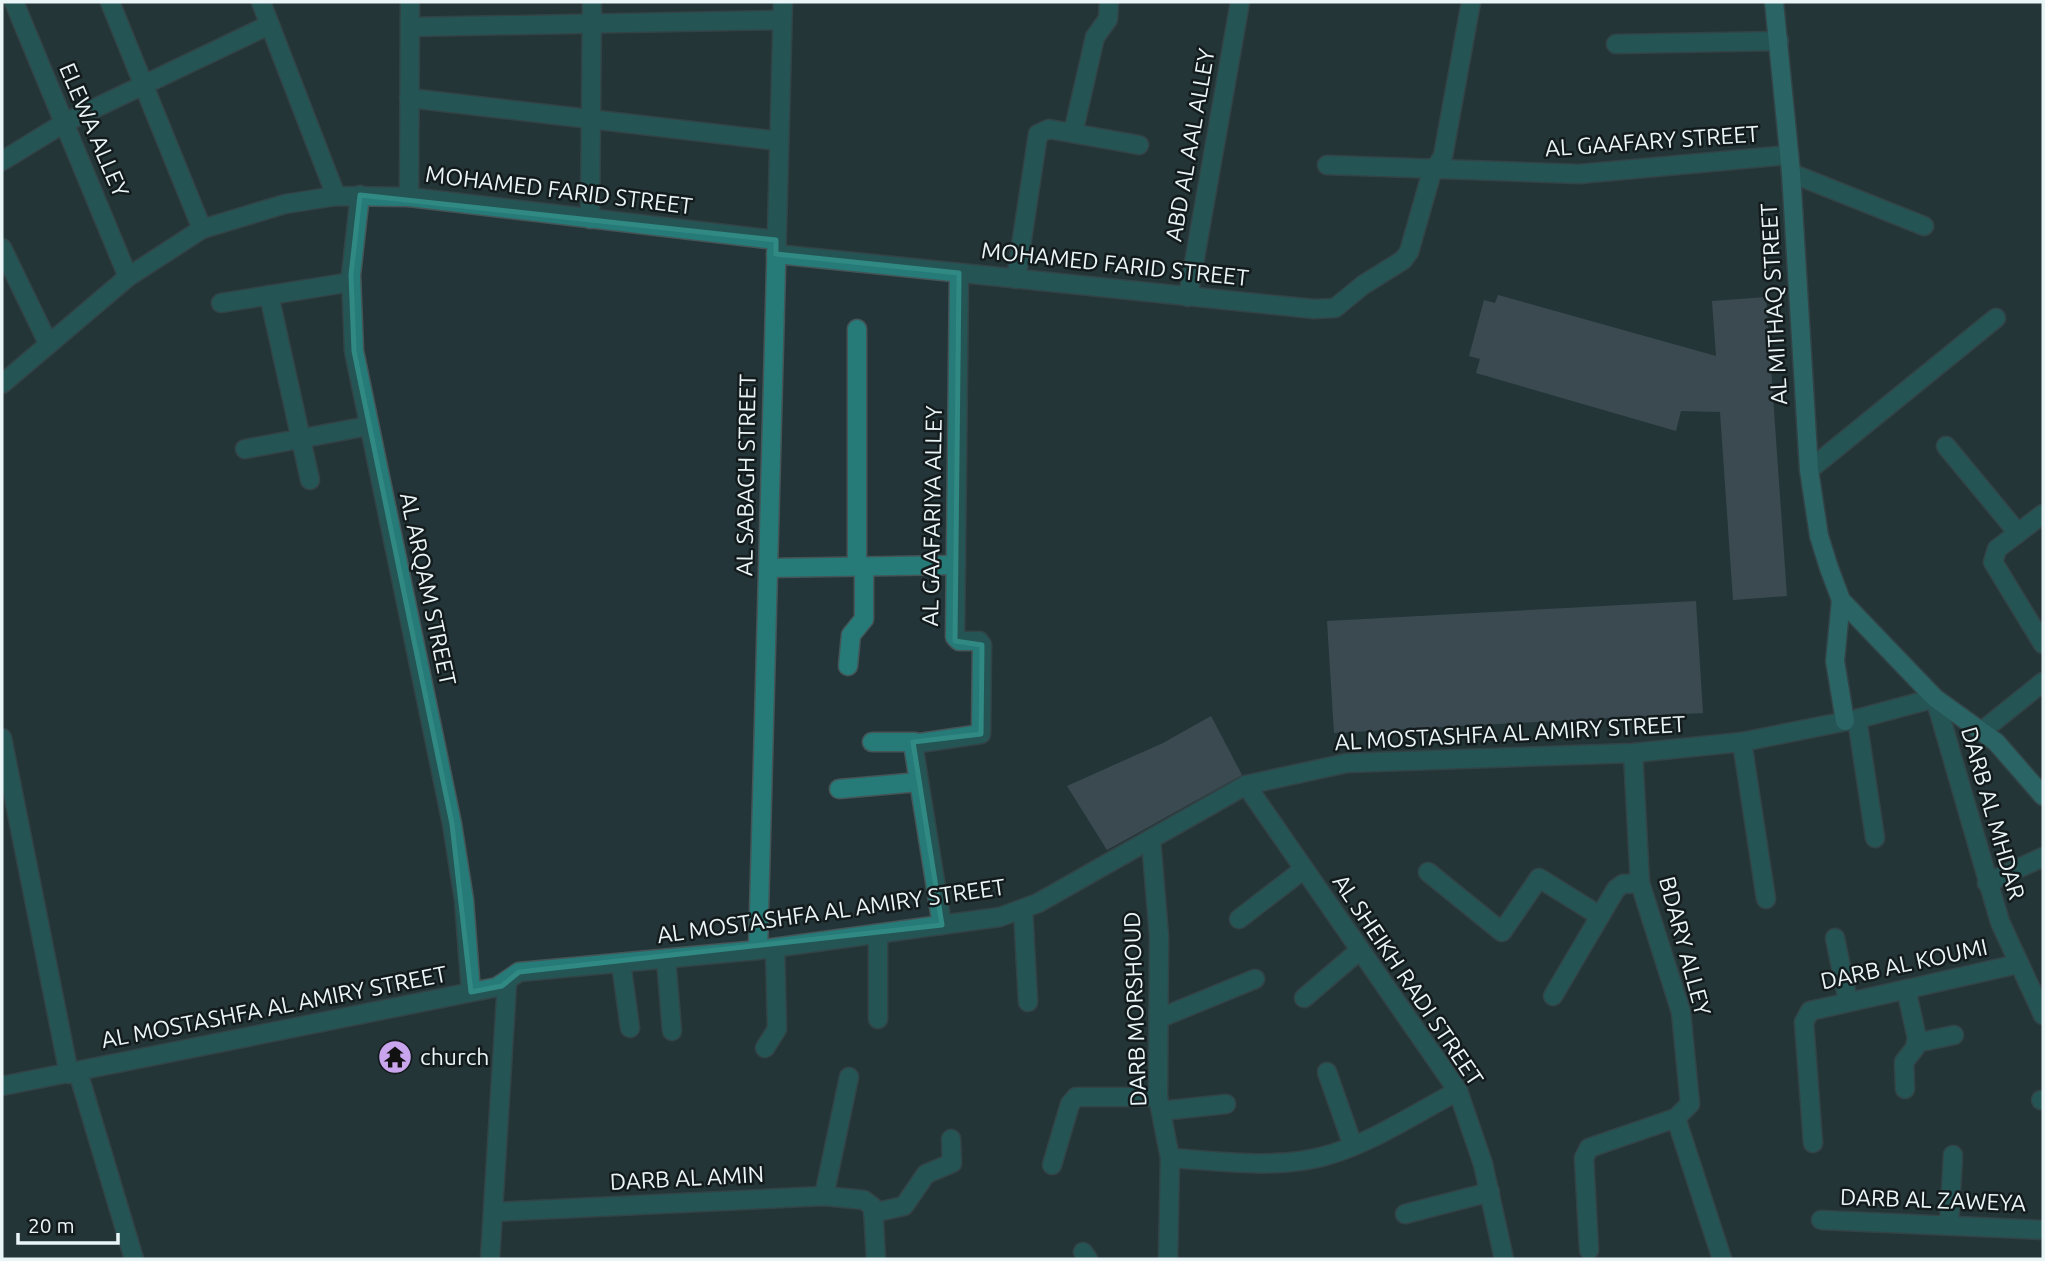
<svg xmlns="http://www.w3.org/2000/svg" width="2045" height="1261" viewBox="0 0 2045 1261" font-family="Ubuntu,sans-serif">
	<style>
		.building { fill: #55656d }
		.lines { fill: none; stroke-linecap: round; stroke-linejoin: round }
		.street-casing { stroke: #445457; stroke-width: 21 }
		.secondary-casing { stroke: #445457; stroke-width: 21 }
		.street { stroke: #267a77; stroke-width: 18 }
		.secondary { stroke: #339d99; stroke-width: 18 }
		.marked { fill: none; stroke: #308983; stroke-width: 5; stroke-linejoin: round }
		.labels { text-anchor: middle; stroke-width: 5; stroke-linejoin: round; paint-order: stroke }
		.street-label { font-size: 23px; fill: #eaf5f7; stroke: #141b1d }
		.poi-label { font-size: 23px; fill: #eaf5f7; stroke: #141b1d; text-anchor: start }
	</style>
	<rect width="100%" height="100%" fill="#243539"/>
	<g class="building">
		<polygon points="1498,295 1716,356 1712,301 1766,297 1787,596 1733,600 1720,412 1681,411 1676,431 1476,373 1480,359 1469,356 1484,300 1495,303"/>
		<polygon points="1696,601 1703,713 1334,733 1327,621"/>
		<polygon points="1211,716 1242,775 1107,850 1067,786 1163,743"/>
	</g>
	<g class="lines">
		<g class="street-casing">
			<g id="street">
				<polyline points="14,2 128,277"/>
				<polyline points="110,2 202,229"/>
				<polyline points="261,2 336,196"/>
				<polyline points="410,27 782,20"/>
				<polyline points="1616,44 1779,41"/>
				<polyline points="409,98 779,141"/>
				<polyline points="1073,133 1095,37 1108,19 1109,2"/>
				<polyline points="2,161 64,123 269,25"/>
				<polyline points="1327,165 1579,174 1789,155"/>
				<polyline points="1791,173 1924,226"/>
				<polyline points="360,195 351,275 354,351 452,824 464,900 471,992"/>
				<polyline points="409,197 410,2"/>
				<polyline points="590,219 592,2"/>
				<polyline points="2,248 48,343"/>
				<polyline points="776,254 1314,309 1335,308 1363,285 1403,260 1409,252 1431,175 1443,156 1471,2"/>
				<polyline points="1016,279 1038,134 1049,129 1139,145"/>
				<polyline points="269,295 310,480"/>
				<polyline points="1188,297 1240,2"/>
				<polyline points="221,303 351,282"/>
				<polyline points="857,329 857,567"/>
				<polyline points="2,384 128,277 202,229 285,204 336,196 409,197 776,240"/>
				<polyline points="1946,446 2018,533"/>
				<polyline points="245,449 368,426"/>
				<polyline points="1809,470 1996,318"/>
				<polyline points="2043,514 1997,549 1993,562 2043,644"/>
				<polyline points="768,568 956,565"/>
				<polyline points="848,666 851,635 864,619 864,566"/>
				<polyline points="1857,719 1875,838"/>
				<polyline points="1982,731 2043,682"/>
				<polyline points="2,738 69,1074"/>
				<polyline points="872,742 915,742"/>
				<polyline points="1742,742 1766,899"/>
				<polyline points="1246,785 1458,1091 1483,1164 1504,1259"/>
				<polyline points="839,789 919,782"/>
				<polyline points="1151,840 1159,936 1158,1097 1170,1158 1168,1259"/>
				<polyline points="1428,872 1502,932 1539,878 1600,916"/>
				<polyline points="1987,883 2043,857"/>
				<polyline points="1023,909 1028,1002"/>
				<polyline points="1239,919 1304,869"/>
				<polyline points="942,925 913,744 981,734 982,645 979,641 959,641 955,637 959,273"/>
				<polyline points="878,934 878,1019"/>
				<polyline points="1835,938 1848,1001"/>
				<polyline points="758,950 783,2"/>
				<polyline points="666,959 672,1031"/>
				<polyline points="621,963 630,1028"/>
				<polyline points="1553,996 1616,889 1623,884 1640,883"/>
				<polyline points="1304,998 1360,950"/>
				<polyline points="1160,1018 1255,979"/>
				<polyline points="1916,1043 1954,1035"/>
				<polyline points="765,1048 777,1029 775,948"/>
				<polyline points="78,1072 134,1259"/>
				<polyline points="1327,1072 1353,1146"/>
				<polyline points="2,1086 497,987 519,972 758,950 1000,917 1038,903 1246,785 1347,763 1633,753 1742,742 1857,719 1935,698 2000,922 2043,1015"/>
				<polyline points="1905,1089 1904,1062 1915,1048 1917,1038 1906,989"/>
				<polyline points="2041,1100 2043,1100"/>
				<polyline points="1161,1111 1226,1104"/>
				<polyline points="1676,1118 1722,1259"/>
				<polyline points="1813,1143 1804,1022 1810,1011 2018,964"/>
				<path d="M 1170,1158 C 1220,1161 1273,1169 1321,1157 C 1369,1145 1414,1114 1458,1091"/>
				<polyline points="1052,1165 1070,1104 1076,1097 1158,1097"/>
				<polyline points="824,1196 849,1077"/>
				<polyline points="494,1212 824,1196 864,1200 873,1207 876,1259"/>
				<polyline points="873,1213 904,1206 926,1174 952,1163 951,1139"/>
				<polyline points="1405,1214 1490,1192"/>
				<polyline points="1821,1220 2043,1230"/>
				<polyline points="1949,1225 1953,1155"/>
				<polyline points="1589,1250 1584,1158 1589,1148 1676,1118 1690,1104 1681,1012 1640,883 1633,753"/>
				<polyline points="1083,1252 1088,1259"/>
				<polyline points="490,1259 507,983"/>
			</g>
		</g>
		<g class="secondary-casing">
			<g id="secondary">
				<polyline points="1774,2 1791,173 1809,470 1819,536 1829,568 1841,600 1935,698 1996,742 2043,796"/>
				<polyline points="1841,600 1835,661 1845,721"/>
			</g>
		</g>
		<use href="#street" class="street"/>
		<use href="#secondary" class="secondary"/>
	</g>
	<path d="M0 0H2045V1261H0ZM 360,195 L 776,240 L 776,254 L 959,273 L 955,641 L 982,645 L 981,734 L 913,742 L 942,925 L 519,972 L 502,986 L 471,992 L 452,824 L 354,351 L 351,275 Z" fill="#243539" fill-opacity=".55" fill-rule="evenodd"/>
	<path class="marked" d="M 360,195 L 776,240 L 776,254 L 959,273 L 955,641 L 982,645 L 981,734 L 913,742 L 942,925 L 519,972 L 502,986 L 471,992 L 452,824 L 354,351 L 351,275 Z"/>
	<defs>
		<g id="temple-disc" transform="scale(1.75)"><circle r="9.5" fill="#c9a5ee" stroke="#141b1d"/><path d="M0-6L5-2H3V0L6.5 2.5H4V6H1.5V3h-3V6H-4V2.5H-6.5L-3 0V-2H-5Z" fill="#111"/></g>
	</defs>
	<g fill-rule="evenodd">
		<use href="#temple-disc" x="395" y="1057"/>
	</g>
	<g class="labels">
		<g class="street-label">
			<text transform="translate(94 130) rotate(67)" y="8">ELEWA ALLEY</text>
			<text transform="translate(1652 141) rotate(-4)" y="8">AL GAAFARY STREET</text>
			<text transform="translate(1190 145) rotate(-80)" y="8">ABD AL AAL ALLEY</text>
			<text transform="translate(559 190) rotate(7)" y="8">MOHAMED FARID STREET</text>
			<text transform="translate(1115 264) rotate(6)" y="8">MOHAMED FARID STREET</text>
			<text transform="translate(1774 304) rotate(-93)" y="8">AL MITHAQ STREET</text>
			<text transform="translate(746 475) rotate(-89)" y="8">AL SABAGH STREET</text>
			<text transform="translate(932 516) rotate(-89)" y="8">AL GAAFARIYA ALLEY</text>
			<text transform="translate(428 589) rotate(78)" y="8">AL ARQAM STREET</text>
			<text transform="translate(1510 733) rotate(-3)" y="8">AL MOSTASHFA AL AMIRY STREET</text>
			<text transform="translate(1993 813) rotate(74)" y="8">DARB AL MHDAR</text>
			<text transform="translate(831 911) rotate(-8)" y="8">AL MOSTASHFA AL AMIRY STREET</text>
			<text transform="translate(1685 946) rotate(75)" y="8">BDARY ALLEY</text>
			<text transform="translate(1904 964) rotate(-12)" y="8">DARB AL KOUMI</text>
			<text transform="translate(1408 980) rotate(56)" y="8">AL SHEIKH RADI STREET</text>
			<text transform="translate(274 1007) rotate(-11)" y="8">AL MOSTASHFA AL AMIRY STREET</text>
			<text transform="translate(1135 1009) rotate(-92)" y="8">DARB MORSHOUD</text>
			<text transform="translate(687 1178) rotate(-3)" y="8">DARB AL AMIN</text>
			<text transform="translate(1933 1200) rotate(2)" y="8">DARB AL ZAWEYA</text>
		</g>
		<g class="poi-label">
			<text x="420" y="1065">church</text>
		</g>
	</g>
	<rect width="2045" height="1261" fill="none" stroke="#eaf5f7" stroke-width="7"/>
	<path d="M18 1233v10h100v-10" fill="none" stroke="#eaf5f7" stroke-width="3.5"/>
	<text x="28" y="1233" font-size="21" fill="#eaf5f7" stroke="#141b1d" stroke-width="5" paint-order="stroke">20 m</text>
</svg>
